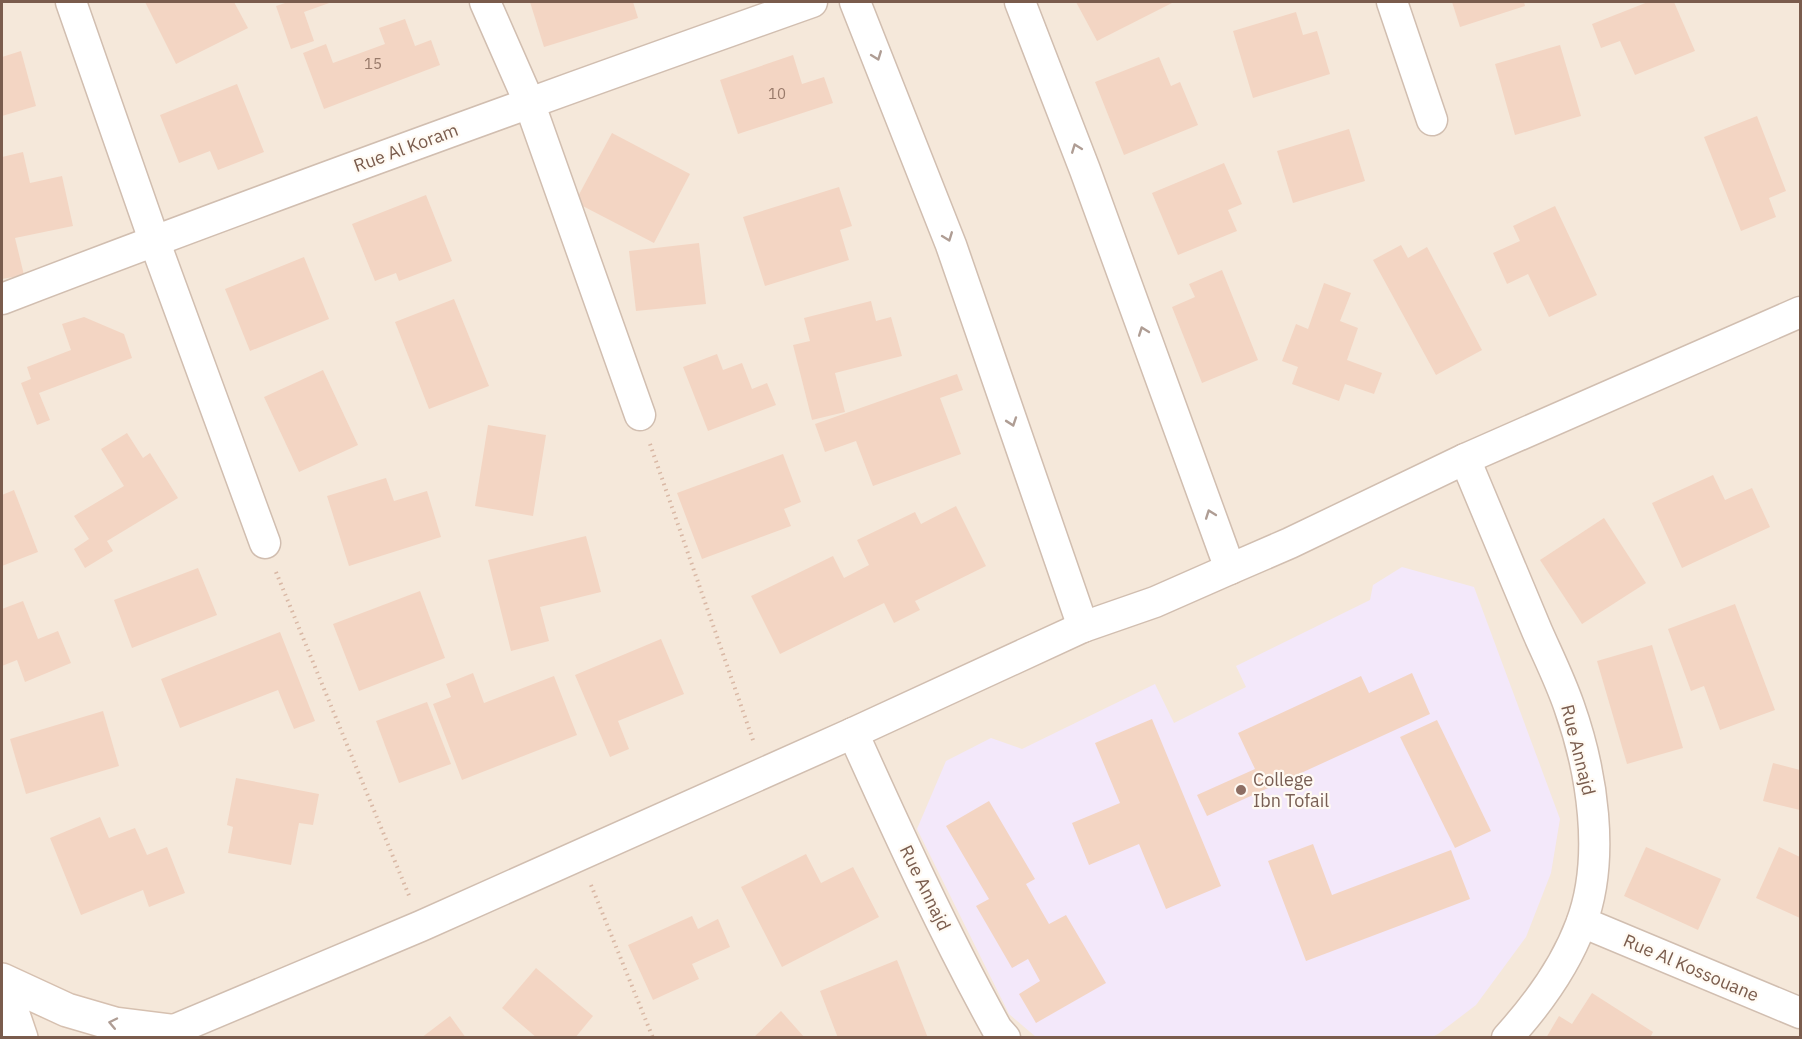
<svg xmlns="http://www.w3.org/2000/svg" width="1802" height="1039" viewBox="0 0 1802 1039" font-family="'IBM Plex Sans',sans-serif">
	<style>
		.residential { fill: #f5e8da }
		.education { fill: #f3e8fa }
		.building { fill: #f3d5c3 }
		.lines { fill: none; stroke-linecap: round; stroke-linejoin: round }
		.street-casing { stroke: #d1beb0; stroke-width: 33 }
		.secondary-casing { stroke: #d6c0b0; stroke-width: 36 }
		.path { stroke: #d9b8a5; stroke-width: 4; stroke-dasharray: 1.5 4.5; stroke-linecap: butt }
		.street { stroke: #fff; stroke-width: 30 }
		.secondary { stroke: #fff; stroke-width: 33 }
		.oneway { stroke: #af9d94 }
		.education-dot { fill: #8d6e63; stroke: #fffaf3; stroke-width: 2 }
		.labels { text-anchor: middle; stroke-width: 4.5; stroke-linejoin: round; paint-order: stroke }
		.number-label { font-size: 15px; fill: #987a6a }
		.street-label { font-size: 18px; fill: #7a5c4d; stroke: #fffaf3 }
		.education-label { font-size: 18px; fill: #785e54; stroke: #fffaf3; text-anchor: start }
	</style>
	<rect width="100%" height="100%" fill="#fdf6ec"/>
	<rect class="residential" x="2" y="2" width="1798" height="1035"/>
	<polygon class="education" points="1402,567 1474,587 1560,819 1551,873 1526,937 1476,1005 1438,1034 1430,1038 1036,1037 1009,1014 917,829 946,761 991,738 1022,749 1155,684 1174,723 1246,687 1236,666 1370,600 1373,585"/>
	<g class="building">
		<polygon points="145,2 234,2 248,28 176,64"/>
		<polygon points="288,2 332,2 304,12 314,41 291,49 276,6"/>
		<polygon points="530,2 633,2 638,18 544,47"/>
		<polygon points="1076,2 1174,2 1097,41"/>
		<polygon points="1452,2 1524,2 1525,6 1460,27"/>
		<polygon points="1648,2 1674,2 1695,51 1635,75 1620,41 1601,48 1592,24"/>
		<polygon points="1296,12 1303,35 1317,31 1330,74 1253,98 1233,31"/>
		<polygon points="405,19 415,46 431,40 440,65 324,109 303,53 326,44 333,63 385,44 379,28"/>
		<polygon points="1560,45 1581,116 1515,135 1495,64"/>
		<polygon points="21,51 36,106 2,116 2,57"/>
		<polygon points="793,55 802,84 824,77 833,103 738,134 720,80"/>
		<polygon points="1159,57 1171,86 1180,82 1198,125 1124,155 1095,82"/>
		<polygon points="237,84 264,152 218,170 210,151 179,163 160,115"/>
		<polygon points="1757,116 1786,191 1769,198 1776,217 1741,231 1704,137"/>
		<polygon points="1349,129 1365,181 1293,203 1277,151"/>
		<polygon points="612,133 690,174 654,243 575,202"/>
		<polygon points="23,152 30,183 62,176 73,226 15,238 24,275 2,279 2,157"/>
		<polygon points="1224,163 1242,204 1228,210 1237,231 1178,255 1152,193"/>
		<polygon points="839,187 852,226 840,230 849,260 765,286 743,217"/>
		<polygon points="426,195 452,261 399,281 396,273 375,281 352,224"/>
		<polygon points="1555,206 1597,295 1549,317 1528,274 1507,284 1493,253 1520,241 1513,226"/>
		<polygon points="699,243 706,304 636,311 629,251"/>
		<polygon points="1401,245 1408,258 1427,247 1482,350 1436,375 1373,260"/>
		<polygon points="304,257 329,319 250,351 225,289"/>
		<polygon points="1222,270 1258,360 1202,383 1172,307 1195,297 1189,284"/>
		<polygon points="1324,283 1351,293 1340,321 1358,328 1347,360 1382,373 1374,394 1345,384 1339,401 1292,384 1298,367 1282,361 1296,324 1308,329"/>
		<polygon points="454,299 489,386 429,409 395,322"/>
		<polygon points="871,301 876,321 891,317 902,356 835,373 845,412 812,420 793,345 810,341 804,318"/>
		<polygon points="84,317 124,334 132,358 39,393 50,420 37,425 21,383 31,379 27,367 71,350 62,324"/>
		<polygon points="717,354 723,370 742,363 752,389 767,383 776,405 708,431 683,367"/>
		<polygon points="323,370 358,445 299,472 264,397"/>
		<polygon points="957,374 963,390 940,398 961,454 873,486 856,441 825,452 815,424"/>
		<polygon points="488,425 546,435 533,516 475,506"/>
		<polygon points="127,433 143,458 150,453 178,498 107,541 113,551 85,568 74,549 89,539 74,516 124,486 101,449"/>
		<polygon points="783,454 801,502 784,509 791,526 702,559 677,493"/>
		<polygon points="1713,475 1725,500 1752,488 1770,527 1682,568 1652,503"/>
		<polygon points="386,478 394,501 427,491 441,537 349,566 327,496"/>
		<polygon points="14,490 38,552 2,566 2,495"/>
		<polygon points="956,506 986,566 915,601 920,610 894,623 884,603 780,654 751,596 833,556 844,578 869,565 857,540 915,512 921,524"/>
		<polygon points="1604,518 1646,583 1582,624 1540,560"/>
		<polygon points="586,536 601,592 540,607 549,641 511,651 488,560"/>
		<polygon points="198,568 217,615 132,648 114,600"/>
		<polygon points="420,591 445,658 359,691 333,624"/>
		<polygon points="23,601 38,639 58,631 71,663 25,682 17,660 2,666 2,609"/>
		<polygon points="1735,604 1775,710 1720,730 1704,686 1691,691 1668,629"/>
		<polygon points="280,632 315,721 294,729 278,690 180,728 161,679"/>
		<polygon points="661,639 684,694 618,721 629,749 610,757 575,675"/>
		<polygon points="1652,645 1683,748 1627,764 1597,661"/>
		<polygon points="473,673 484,703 554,676 577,735 462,780 433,704 451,697 446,684"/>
		<polygon points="1412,673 1430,714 1207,816 1197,795 1255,769 1238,733 1361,676 1369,693"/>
		<polygon points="427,702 451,764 399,783 376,721"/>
		<polygon points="103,711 119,766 26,794 10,739"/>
		<polygon points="1152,719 1221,886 1166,909 1139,844 1089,865 1072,823 1120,803 1095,743"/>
		<polygon points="1437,720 1491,831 1455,848 1400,737"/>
		<polygon points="1773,763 1800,770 1800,810 1763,801"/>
		<polygon points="236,778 319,794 313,825 299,823 291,865 228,853 233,827 227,825"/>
		<polygon points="989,801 1035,879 1026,884 1049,924 1066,915 1106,983 1036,1023 1019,994 1040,981 1028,959 1012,968 976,906 989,899 946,826"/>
		<polygon points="100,817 109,838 135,828 147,855 167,847 185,893 149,907 143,890 81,915 50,838"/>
		<polygon points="1313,844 1332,895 1451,850 1470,899 1306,961 1268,861"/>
		<polygon points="1646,847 1721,879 1698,930 1624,896"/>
		<polygon points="1779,847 1800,857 1800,918 1756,898"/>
		<polygon points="806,854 821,883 853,867 879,917 782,967 741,887"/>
		<polygon points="692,916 698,929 718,919 730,947 692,964 699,979 653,1000 628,945"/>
		<polygon points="897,960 928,1038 838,1038 820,991"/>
		<polygon points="536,968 593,1016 575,1038 537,1038 502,1008"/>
		<polygon points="1592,993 1653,1032 1650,1038 1546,1038 1559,1016 1572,1024"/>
		<polygon points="781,1011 805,1038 753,1038"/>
		<polygon points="450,1016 466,1038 421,1038"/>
	</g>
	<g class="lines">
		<g class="street-casing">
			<g id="street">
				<polyline points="71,2 154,240 265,543"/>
				<polyline points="485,2 529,102 640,415"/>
				<polyline points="855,2 951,245 1083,627"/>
				<polyline points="1020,2 1085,170 1230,569"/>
				<polyline points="1392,2 1432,120"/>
				<path d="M 2,299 C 270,196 541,98 812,2"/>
				<path d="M 1465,459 C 1489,516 1513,573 1537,631 C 1548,656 1560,680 1569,706 C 1592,771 1606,858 1581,924 C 1565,967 1538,1004 1507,1038"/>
				<path d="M 853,733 C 898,833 944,933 997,1029 L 1005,1038"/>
				<polyline points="1582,922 1800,1013"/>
				<polyline points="155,1038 421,926 853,733 1083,627 1155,602 1230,569 1290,543 1465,459 1800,312"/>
			</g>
		</g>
		<g class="secondary-casing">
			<g id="secondary">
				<polyline points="2,980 67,1010 115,1024 171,1031"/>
				<polyline points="2,982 21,1038"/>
			</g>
		</g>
		<g class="path">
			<polyline points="650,444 754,743"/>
			<polyline points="276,572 410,898"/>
			<polyline points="591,885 653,1038"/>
		</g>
		<use href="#street" class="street"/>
		<use href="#secondary" class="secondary"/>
	</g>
	<defs><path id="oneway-chevron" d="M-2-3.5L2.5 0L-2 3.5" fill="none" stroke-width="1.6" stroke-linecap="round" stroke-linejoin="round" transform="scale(1.5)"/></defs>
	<g class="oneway">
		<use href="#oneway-chevron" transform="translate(877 56) rotate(69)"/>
		<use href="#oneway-chevron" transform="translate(1076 148) rotate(-111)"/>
		<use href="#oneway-chevron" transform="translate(948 237) rotate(69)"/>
		<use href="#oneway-chevron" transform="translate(1143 331) rotate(-110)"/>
		<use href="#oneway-chevron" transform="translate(1012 422) rotate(71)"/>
		<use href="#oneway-chevron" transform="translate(1210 514) rotate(-110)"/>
		<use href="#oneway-chevron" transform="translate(113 1023) rotate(-168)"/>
	</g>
	<circle class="education-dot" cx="1241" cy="790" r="6"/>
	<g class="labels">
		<g class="number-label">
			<text x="373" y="69">15</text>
			<text x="777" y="99">10</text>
		</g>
		<g class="street-label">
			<text transform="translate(406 148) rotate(-20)" y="6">Rue Al Koram</text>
			<text transform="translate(1578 750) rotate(76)" y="6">Rue Annajd</text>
			<text transform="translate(925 888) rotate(64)" y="6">Rue Annajd</text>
			<text transform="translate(1691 968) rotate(23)" y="6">Rue Al Kossouane</text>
		</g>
		<g class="education-label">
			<text x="1253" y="786">College<tspan x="1253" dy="21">Ibn Tofail</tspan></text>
		</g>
	</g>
	<rect width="1802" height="1039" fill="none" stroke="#7a5c4d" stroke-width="6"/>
</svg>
